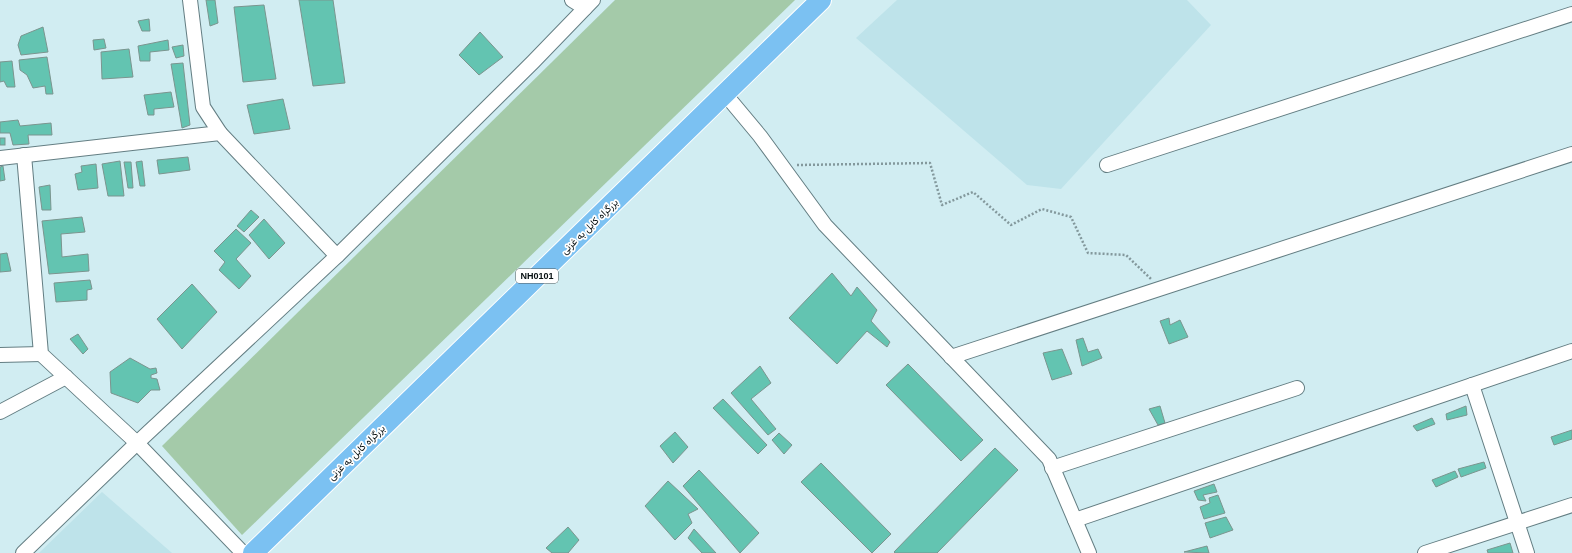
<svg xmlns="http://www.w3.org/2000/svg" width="1572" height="553" viewBox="0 0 1572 553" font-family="Arial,Vazirmatn,sans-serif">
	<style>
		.built { fill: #bee3ea }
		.green { fill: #a4caa9 }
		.building { fill: #63c4b1; stroke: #7b958f }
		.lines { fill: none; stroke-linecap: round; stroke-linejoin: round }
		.minor-casing { stroke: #647e83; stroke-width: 16 }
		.highway-casing { stroke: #fff; stroke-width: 22 }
		.path { stroke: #83989c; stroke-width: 2.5; stroke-dasharray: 2 2; stroke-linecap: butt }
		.minor { stroke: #fff; stroke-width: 14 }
		.highway { stroke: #7bc1f2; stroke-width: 20 }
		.labels { text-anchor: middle; stroke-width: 3.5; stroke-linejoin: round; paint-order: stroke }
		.shield { fill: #fff; stroke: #515758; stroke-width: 1 }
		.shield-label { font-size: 9px; font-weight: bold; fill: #060f11 }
		.street-label { font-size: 10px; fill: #060f11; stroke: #fff }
	</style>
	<rect width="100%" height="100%" fill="#d1edf2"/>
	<g class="built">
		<polygon points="897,0 1187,0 1211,25 1061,189 1027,185 856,38"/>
		<polygon points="102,492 172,553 39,553"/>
	</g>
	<polygon class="green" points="615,0 795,0 242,535 162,446"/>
	<g class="building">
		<polygon points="206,0 215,0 218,23 210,26"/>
		<polygon points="299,0 333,0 345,83 313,86"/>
		<polygon points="264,5 276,79 243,82 234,7"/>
		<polygon points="149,19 150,31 142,31 138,21"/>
		<polygon points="43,27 48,52 21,55 18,45 21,36"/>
		<polygon points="480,32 503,57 479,75 459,55"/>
		<polygon points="104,39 106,48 94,50 93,40"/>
		<polygon points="168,40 169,50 150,52 150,61 140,61 138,46"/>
		<polygon points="183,45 184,56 176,58 172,47"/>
		<polygon points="129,49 133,77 102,79 101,52"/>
		<polygon points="47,57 53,94 46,94 45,86 33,88 27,75 20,70 19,60"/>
		<polygon points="12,61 15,87 7,87 4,81 0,82 0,62"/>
		<polygon points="183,63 190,125 182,128 171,64"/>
		<polygon points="171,92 174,107 154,109 154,115 148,115 144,95"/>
		<polygon points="283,99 290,129 254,134 247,105"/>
		<polygon points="18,120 20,126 51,123 52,135 28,135 29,144 13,145 10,133 0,133 0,122"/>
		<rect x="0" y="138" width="5" height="7"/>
		<polygon points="188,157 190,170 159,174 157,160"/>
		<polygon points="120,161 124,196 108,196 102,164"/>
		<polygon points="142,161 145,186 140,186 136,162"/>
		<polygon points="124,162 131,162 133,188 128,188"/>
		<polygon points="96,164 98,188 78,190 75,174 82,172 81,166"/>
		<polygon points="3,166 5,180 0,181 0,167"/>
		<polygon points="50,185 51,210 42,210 39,187"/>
		<polygon points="251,210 259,217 244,232 237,226"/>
		<polygon points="82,217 85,232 61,234 62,257 88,254 89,271 49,274 42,221"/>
		<polygon points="264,219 285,243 269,259 249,235"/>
		<polygon points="236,229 251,243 236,259 251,276 239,289 219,270 225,262 214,251"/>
		<polygon points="7,253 11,271 0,272 0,254"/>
		<polygon points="832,273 851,296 857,287 877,310 871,321 890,342 887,347 867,331 837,364 789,318"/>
		<polygon points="90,280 92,289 87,290 87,300 56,302 54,283"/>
		<polygon points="192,284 217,312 182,349 157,319"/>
		<polygon points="1169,318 1170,325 1180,320 1188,337 1169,344 1160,321"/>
		<polygon points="78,334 88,349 83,354 70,339"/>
		<polygon points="1083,338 1088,352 1098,349 1102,358 1082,366 1076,340"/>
		<polygon points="1062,349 1072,374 1052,380 1043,353"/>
		<polygon points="130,358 150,369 156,368 157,373 151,375 151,378 157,379 160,390 151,390 138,403 111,393 110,372"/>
		<polygon points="908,364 983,440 961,461 886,385"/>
		<polygon points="760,366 771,383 751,399 776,429 768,435 731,393"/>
		<polygon points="723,399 767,445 758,454 713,408"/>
		<polygon points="1160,406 1165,423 1158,425 1149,409"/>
		<polygon points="1466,406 1467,415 1447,420 1446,414"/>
		<polygon points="1432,418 1435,424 1417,431 1413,426"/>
		<polygon points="1572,430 1572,439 1554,445 1551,437"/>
		<polygon points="675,432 688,447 673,463 660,446"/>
		<polygon points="779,433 792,445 784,454 772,440"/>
		<polygon points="995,448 1018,470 937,553 895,553 894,552"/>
		<polygon points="1484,462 1486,468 1461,477 1458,469"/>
		<polygon points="821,463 891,534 872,553 801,482"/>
		<polygon points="699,470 759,533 740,553 683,486"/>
		<polygon points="1455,471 1458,477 1436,487 1432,480"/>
		<polygon points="668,481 698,509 688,514 692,523 675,540 645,506"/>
		<polygon points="1214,484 1217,492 1203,495 1206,501 1198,500 1194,491"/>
		<polygon points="1218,495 1225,513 1204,519 1200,507 1210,503 1209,498"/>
		<polygon points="1226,517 1233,530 1210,538 1205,523"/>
		<polygon points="568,527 579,540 568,553 552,553 546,548"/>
		<polygon points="694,529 716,553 702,553 688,538"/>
		<polygon points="1510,543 1513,553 1488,553 1487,550"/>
		<polygon points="1207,546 1209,553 1184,552"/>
	</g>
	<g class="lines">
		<g class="minor-casing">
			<g id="minor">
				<polyline points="190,0 203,107 220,133"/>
				<polyline points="572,0 585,8"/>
				<polyline points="725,94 760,136 825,225 1049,459 1089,553"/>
				<polyline points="24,155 41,354 137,443 243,553"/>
				<polyline points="0,158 220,133 337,256"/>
				<polyline points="1107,165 1572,14"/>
				<polyline points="0,355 41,354"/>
				<polyline points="951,357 1572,154"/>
				<polyline points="1472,385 1527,553"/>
				<polyline points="0,412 66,377"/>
				<polyline points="1052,468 1297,388"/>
				<polyline points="1075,520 1572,351"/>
				<polyline points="23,553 137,443 337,256 533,62 593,0"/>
				<polyline points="1425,553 1572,505"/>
			</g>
		</g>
		<g class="highway-casing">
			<polyline id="highway" points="253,553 821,0"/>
		</g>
		<polyline class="path" points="797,165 930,163 942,205 973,192 1011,225 1042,209 1071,217 1088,253 1126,255 1151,279"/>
		<use href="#minor" class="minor"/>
		<use href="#highway" class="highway"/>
	</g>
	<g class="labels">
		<rect class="shield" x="516" y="269" width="42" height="14" rx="3"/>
		<g class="shield-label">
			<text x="537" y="279">NH0101</text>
		</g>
		<g class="street-label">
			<text transform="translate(589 226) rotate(-44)" y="4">بزرگراه کابل به غزنی</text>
			<text transform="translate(356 452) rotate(-44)" y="4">بزرگراه کابل به غزنی</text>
		</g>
	</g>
</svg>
